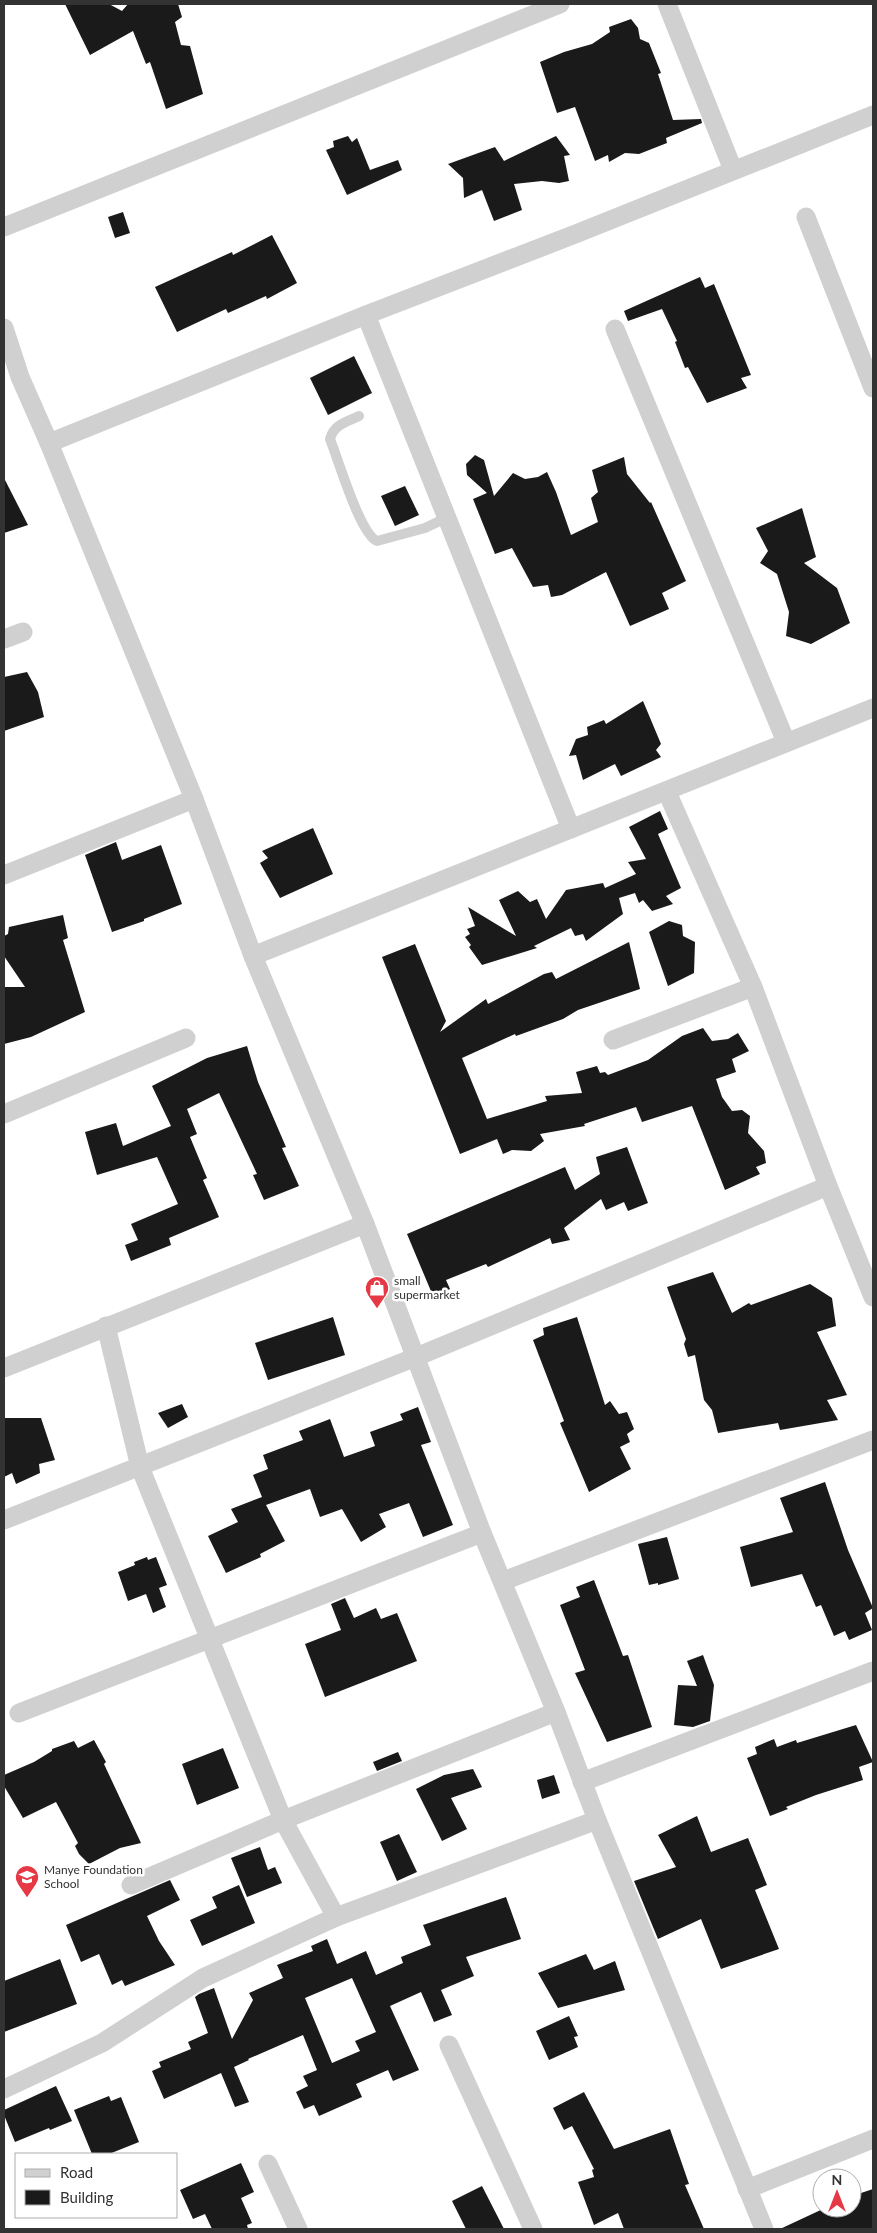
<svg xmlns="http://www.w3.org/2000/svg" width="877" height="2233" viewBox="0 0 877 2233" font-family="Lato,sans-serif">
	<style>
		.building { fill: #1a1a1a; fill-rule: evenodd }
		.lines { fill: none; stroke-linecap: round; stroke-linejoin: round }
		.service { stroke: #d0d0d0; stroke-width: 10 }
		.minor { stroke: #d0d0d0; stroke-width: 19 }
		.labels { text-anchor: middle; stroke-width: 5; stroke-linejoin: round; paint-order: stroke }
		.poi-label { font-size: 12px; fill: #333; stroke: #fff; text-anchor: start }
	</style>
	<rect width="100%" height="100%" fill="#fff"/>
	<g class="building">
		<polygon points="65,4 109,4 122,11 128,4 178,4 182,17 175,22 181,45 190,46 203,94 166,109 150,62 146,64 133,31 90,55"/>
		<polygon points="631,19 638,28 640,39 649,43 661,73 658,74 673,120 701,119 702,123 666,138 667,143 639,154 625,153 609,162 608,155 595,161 575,107 557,113 540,62 564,52 592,44 610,32 609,27"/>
		<polygon points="348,136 352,142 357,138 370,170 398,160 402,170 347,195 326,150 334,147 333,141"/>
		<polygon points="556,136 570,155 564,156 569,181 559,183 542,181 514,184 522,210 494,221 482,190 464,198 463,178 448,164 495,147 504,161"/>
		<polygon points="123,212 130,233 115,238 108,217"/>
		<polygon points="272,235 297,283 267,299 266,296 228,313 226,309 177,332 155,287 232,252 233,255"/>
		<polygon points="700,277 705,288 714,284 751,375 741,378 747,388 707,403 688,367 685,368 675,342 677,341 662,309 628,321 624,311"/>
		<polygon points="354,356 372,393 328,415 310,378"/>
		<polygon points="475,455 484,460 494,496 513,473 525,479 538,477 547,472 556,492 571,535 598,522 591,498 598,492 592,470 624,457 627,474 650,503 651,502 686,581 662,593 669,609 630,626 606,572 562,595 551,597 548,585 533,587 512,548 495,554 473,499 487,493 467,475 466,464"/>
		<polygon points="4,478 28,525 4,533"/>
		<polygon points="405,486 419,515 395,526 381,496"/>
		<polygon points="802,508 816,557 804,563 837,588 850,623 811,644 786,636 789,612 777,574 760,563 768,551 756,528"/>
		<polygon points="27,672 38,692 44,717 4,731 4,677"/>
		<polygon points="643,701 661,744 656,750 661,757 621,776 615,764 583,780 576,755 569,756 576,739 588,735 587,727 604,720 606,724"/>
		<polygon points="660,811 668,829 658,834 681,888 666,896 673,904 652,911 643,900 639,903 635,893 619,898 623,914 586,941 583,934 575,936 571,928 534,946 537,948 482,965 469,947 471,945 465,937 470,934 467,929 475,926 468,907 516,936 499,900 518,891 530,902 537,899 546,919 566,890 603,883 605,888 636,874 628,862 646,859 629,827"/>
		<polygon points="313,828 333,874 280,898 260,863 268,858 262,851"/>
		<polygon points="116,842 122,860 161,845 182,904 144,919 144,921 112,932 85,855"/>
		<polygon points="63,915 68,938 63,940 85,1012 31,1037 4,1044 4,987 25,987 4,956 4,936 8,934 9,927"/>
		<polygon points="669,921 682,925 683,936 695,942 694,973 668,986 649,932"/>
		<polygon points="629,942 640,989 578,1010 563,1019 516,1036 515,1034 462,1058 487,1119 547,1101 545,1096 582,1093 576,1072 597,1066 600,1073 605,1072 608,1075 648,1060 682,1036 703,1028 712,1041 728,1039 738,1033 749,1051 732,1059 736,1072 716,1079 722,1097 732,1111 742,1110 750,1116 748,1133 764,1151 766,1163 756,1167 760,1174 725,1190 692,1106 642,1122 636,1107 584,1124 585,1126 540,1134 544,1141 531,1151 512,1150 503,1154 497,1139 460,1154 382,957 415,944 446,1021 440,1032 486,999 488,1004 544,974 552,972 556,979"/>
		<polygon points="247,1046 258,1082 286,1147 282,1148 299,1186 264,1200 253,1175 257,1174 219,1093 187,1109 197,1134 190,1137 207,1178 203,1180 219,1217 169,1238 171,1245 131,1261 125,1245 138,1240 131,1224 178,1204 157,1157 97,1175 85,1132 116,1123 123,1146 171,1126 152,1086 207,1058"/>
		<polygon points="627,1147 648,1203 628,1211 624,1202 606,1210 601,1199 564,1228 570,1240 552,1244 550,1238 488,1267 486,1264 446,1280 450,1289 433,1296 407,1234 565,1167 575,1190 600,1174 596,1157"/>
		<polygon points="713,1272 732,1313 749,1303 751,1305 810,1284 832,1298 836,1326 817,1332 847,1395 827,1400 838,1420 780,1430 778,1423 718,1433 712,1410 704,1400 695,1355 688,1357 684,1344 686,1339 667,1287"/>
		<polygon points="333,1317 345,1355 268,1380 255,1343"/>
		<polygon points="577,1317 605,1405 610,1401 619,1414 627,1412 634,1429 627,1434 630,1442 620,1447 631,1469 589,1492 560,1423 564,1421 533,1340 544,1335 543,1328"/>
		<polygon points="182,1404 188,1417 168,1428 158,1413"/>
		<polygon points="418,1407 431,1442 421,1445 453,1525 423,1537 409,1503 379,1514 386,1527 361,1542 342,1509 320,1517 310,1489 266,1505 285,1541 260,1554 261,1557 226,1573 208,1536 238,1522 231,1509 262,1497 253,1475 268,1469 263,1455 303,1440 299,1431 330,1419 344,1457 375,1446 370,1432 403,1420 400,1414"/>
		<polygon points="4,1418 41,1418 55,1460 39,1464 40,1473 16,1484 12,1473 4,1477"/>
		<polygon points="825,1482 848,1550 873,1608 865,1613 872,1630 849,1640 845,1631 834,1636 821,1605 816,1607 802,1574 751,1587 740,1547 793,1532 780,1498"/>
		<polygon points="667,1537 679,1579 658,1585 658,1583 649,1585 638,1544"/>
		<polygon points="147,1557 148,1560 156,1557 167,1585 159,1588 166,1607 153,1613 146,1594 128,1601 118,1572 135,1565 134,1562"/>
		<polygon points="594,1580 623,1656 628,1655 652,1727 607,1742 575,1673 585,1670 560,1605 580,1597 576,1587"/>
		<polygon points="345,1598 354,1618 376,1608 381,1619 397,1613 417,1661 325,1697 305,1644 341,1630 331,1604"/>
		<polygon points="703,1655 714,1685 710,1721 693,1727 674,1725 678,1685 697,1686 687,1661"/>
		<polygon points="856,1725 873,1762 859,1767 863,1780 816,1795 786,1807 788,1809 770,1816 747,1758 757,1754 755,1747 774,1739 777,1747 796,1740 797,1743"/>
		<polygon points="94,1740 106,1762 104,1764 141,1843 120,1848 89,1864 79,1854 75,1846 78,1843 56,1802 23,1818 4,1786 4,1775 34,1762 52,1751 52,1749 74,1741 78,1748"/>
		<polygon points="223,1748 239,1788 197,1805 182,1764"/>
		<polygon points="398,1752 402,1761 377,1771 373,1762"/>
		<polygon points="473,1769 482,1787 451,1798 467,1829 442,1841 416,1789 444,1775"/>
		<polygon points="554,1775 560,1793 542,1799 537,1780"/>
		<polygon points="697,1816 711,1852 748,1838 767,1885 755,1890 779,1949 721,1969 701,1919 658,1939 634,1881 676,1867 658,1835"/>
		<polygon points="399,1834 417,1872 397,1881 380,1842"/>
		<polygon points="260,1847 268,1870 275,1867 282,1883 247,1897 231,1858"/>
		<polygon points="170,1880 180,1900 147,1916 159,1941 175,1965 125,1986 122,1980 112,1985 99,1954 81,1962 66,1925"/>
		<polygon points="239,1885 255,1923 202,1946 190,1920 217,1908 212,1897"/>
		<path d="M 506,1897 L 521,1939 L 466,1957 L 474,1976 L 441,1990 L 452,2015 L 434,2022 L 421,1992 L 390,2006 L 419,2070 L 393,2081 L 388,2070 L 356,2084 L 362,2097 L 319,2116 L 314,2105 L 304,2109 L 296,2092 L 308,2086 L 303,2076 L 317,2070 L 303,2035 L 248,2059 L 249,2060 L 234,2067 L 249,2102 L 235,2107 L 221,2073 L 164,2099 L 152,2071 L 161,2067 L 159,2062 L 191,2049 L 188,2042 L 208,2033 L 195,1997 L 199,1994 L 214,1988 L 232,2039 L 253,2000 L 249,1993 L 283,1978 L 277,1965 L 313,1951 L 311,1946 L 327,1939 L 337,1964 L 366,1951 L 376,1975 L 403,1963 L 401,1957 L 431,1945 L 423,1925 ZM 352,1978 L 376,2032 L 355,2041 L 360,2051 L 332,2063 L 305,1998 Z"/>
		<polygon points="586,1954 594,1970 615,1961 625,1990 558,2008 538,1973"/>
		<polygon points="60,1959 77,2004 4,2032 4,1981"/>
		<polygon points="569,2016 578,2036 574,2037 578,2047 549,2060 536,2031"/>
		<polygon points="56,2086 72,2121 50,2130 49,2128 15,2142 4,2115 4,2110"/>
		<polygon points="584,2092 614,2149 670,2129 689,2184 685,2185 704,2229 624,2229 618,2213 594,2225 578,2182 594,2177 592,2170 594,2169 572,2126 564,2130 553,2108"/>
		<polygon points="109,2096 111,2101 121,2097 139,2142 109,2154 92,2154 74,2110"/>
		<polygon points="241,2163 254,2192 241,2198 252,2223 247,2225 248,2229 212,2229 205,2214 193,2219 180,2190"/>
		<polygon points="482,2186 504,2229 466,2229 452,2201"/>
		<polygon points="873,2189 873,2229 780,2229 825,2208 852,2208 852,2196"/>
	</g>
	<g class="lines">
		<path class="service" d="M 359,416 C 347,422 334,424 330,439 C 338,459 360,534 377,541 L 425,528 L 446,518"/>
		<g class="minor">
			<polyline points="667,4 733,170"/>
			<polyline points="806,217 873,388"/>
			<polyline points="4,227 560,4"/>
			<polyline points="366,315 571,829"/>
			<polyline points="4,328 20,377 49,443"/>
			<polyline points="615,329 786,742"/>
			<polyline points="4,639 23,632"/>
			<polyline points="667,792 753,987 828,1186"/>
			<polyline points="4,875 194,799"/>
			<polyline points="253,956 873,708"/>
			<polyline points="613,1040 753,987"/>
			<polyline points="4,1114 186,1038"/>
			<polyline points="106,1326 140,1467 283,1820 336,1917"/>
			<polyline points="4,1368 365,1224"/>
			<polyline points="4,1520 416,1357 828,1186 873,1297"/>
			<polyline points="503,1581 873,1440"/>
			<polyline points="19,1713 482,1533"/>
			<polyline points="582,1782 873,1671"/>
			<polyline points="131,1885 283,1820 556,1712"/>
			<polyline points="449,2045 533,2229"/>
			<polyline points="4,2089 102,2043 203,1978 336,1917 597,1820"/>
			<polyline points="268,2164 298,2229"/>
			<polyline points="747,2189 873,2139"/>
			<polyline points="764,2229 597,1820 556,1712 482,1533 365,1224 253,956 194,799 49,443 366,315 578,233 873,115"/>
		</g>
	</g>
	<defs>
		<g id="shop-pin" transform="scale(1.25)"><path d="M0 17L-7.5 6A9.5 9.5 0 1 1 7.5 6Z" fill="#e63946" stroke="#fff"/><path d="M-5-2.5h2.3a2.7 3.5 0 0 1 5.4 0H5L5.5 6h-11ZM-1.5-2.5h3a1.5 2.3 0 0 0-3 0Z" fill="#fff"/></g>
		<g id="school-pin" transform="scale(1.25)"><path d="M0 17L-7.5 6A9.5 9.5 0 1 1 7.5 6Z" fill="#e63946" stroke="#fff"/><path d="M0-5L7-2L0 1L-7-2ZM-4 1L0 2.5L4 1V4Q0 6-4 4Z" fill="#fff"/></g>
	</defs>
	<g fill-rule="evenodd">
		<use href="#shop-pin" x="377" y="1288"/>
		<use href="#school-pin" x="27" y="1877"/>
	</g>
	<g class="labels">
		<g class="poi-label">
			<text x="394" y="1285">small<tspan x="394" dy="14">supermarket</tspan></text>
			<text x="44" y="1874">Manye Foundation<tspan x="44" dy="14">School</tspan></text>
		</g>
	</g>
	<rect width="877" height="2233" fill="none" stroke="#333333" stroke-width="10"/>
	<rect x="15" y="2153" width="162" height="65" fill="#ffffff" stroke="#adadad"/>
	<rect x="25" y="2169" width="25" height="8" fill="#d0d0d0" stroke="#adadad"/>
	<text x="60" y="2178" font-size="15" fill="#333333">Road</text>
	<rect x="25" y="2190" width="25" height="15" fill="#1a1a1a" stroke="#adadad"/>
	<text x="60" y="2203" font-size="15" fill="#333333">Building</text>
	<g transform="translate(837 2193)"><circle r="24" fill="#ffffff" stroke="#adadad"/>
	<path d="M0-4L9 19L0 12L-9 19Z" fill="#e63946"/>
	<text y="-8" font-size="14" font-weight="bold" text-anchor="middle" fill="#333333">N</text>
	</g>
</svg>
